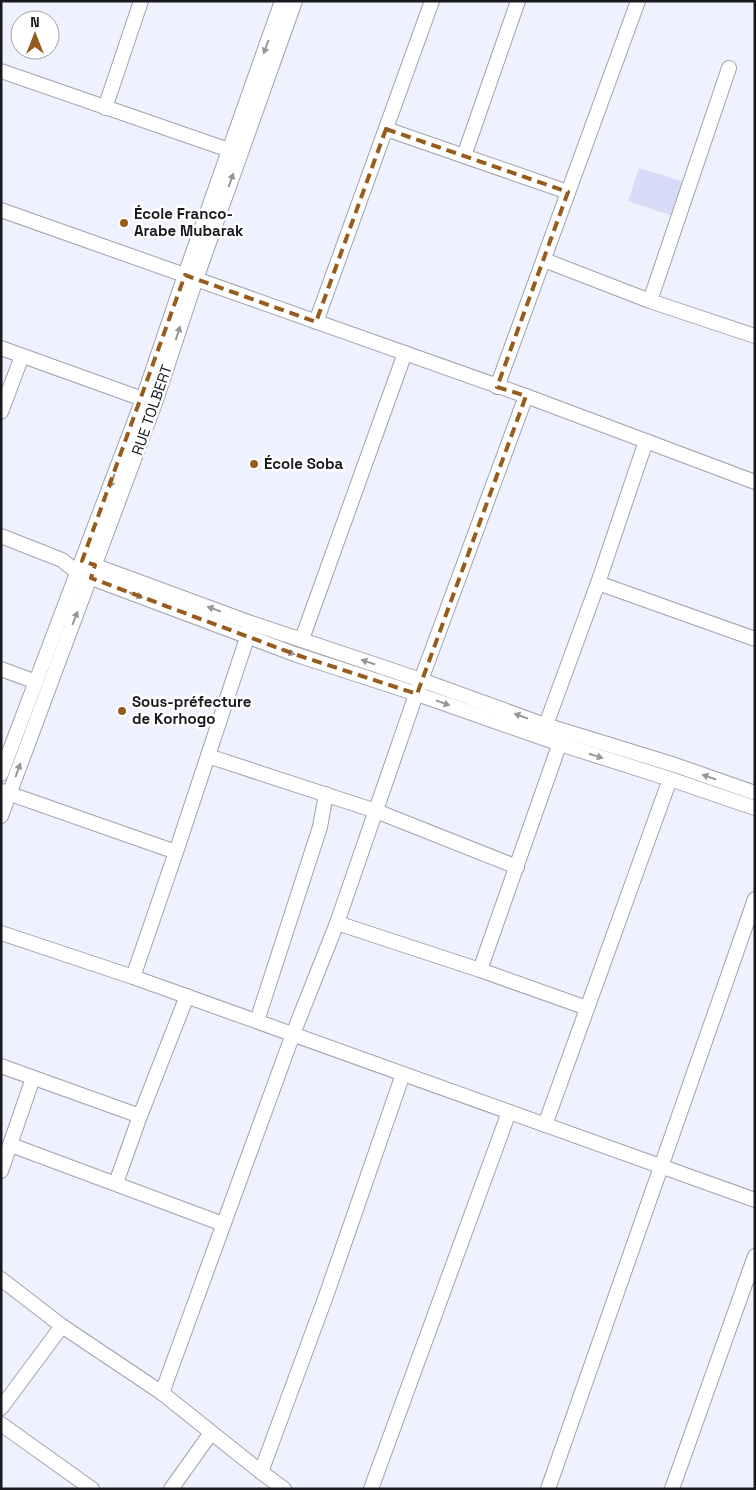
<svg xmlns="http://www.w3.org/2000/svg" width="756" height="1490" viewBox="0 0 756 1490" font-family="'Space Grotesk',sans-serif">
	<style>
		.green { fill: #d7dbf7 }
		.lines { fill: none; stroke-linecap: round; stroke-linejoin: round }
		.minor-casing { stroke: #a0a2b1; stroke-width: 16 }
		.minor { stroke: #fff; stroke-width: 14 }
		.oneway { fill: #97979a }
		.marked { fill: none; stroke: #975c1d; stroke-width: 4; stroke-dasharray: 10 6; stroke-linejoin: round }
		.poi-dot { fill: #975c1d; stroke: #fff; stroke-width: 2 }
		.labels { text-anchor: middle; stroke-width: 5; stroke-linejoin: round; paint-order: stroke }
		.poi-label { font-size: 15px; font-weight: bold; fill: #18181e; stroke: #fff; text-anchor: start }
		.street-label { font-size: 15px; fill: #18181e; stroke: #fff }
	</style>
	<rect width="100%" height="100%" fill="#eff1fe"/>
	<polygon class="green" points="639,168 684,182 673,216 628,201"/>
	<g class="lines">
		<g class="minor-casing">
			<g id="minor">
				<polyline points="1,71 229,150"/>
				<polyline points="105,108 141,1"/>
				<polyline points="386,129 568,192"/>
				<polyline points="464,156 518,1"/>
				<polyline points="1,210 526,396 755,482"/>
				<polyline points="544,260 650,301 755,336"/>
				<polyline points="650,301 729,68"/>
				<polyline points="316,322 432,1"/>
				<polyline points="1,348 151,402"/>
				<polyline points="497,387 638,1"/>
				<polyline points="1,412 22,356"/>
				<polyline points="1,536 62,560 78,573 297,655 417,694 560,744 670,779 755,808"/>
				<polyline points="88,563 251,623 421,680 545,725 675,765 755,793"/>
				<polyline points="598,583 755,639"/>
				<polyline points="302,639 405,353"/>
				<polyline points="1,669 36,682"/>
				<polyline points="543,733 598,583 646,441"/>
				<polyline points="208,756 376,811 517,867"/>
				<polyline points="1,774 143,399 185,275 282,1"/>
				<polyline points="2,791 176,852"/>
				<polyline points="1,816 155,403 196,279 295,1"/>
				<polyline points="337,923 480,970 587,1008"/>
				<polyline points="1,933 133,977 755,1200"/>
				<polyline points="480,970 562,737"/>
				<polyline points="133,977 176,852 250,629"/>
				<polyline points="257,1021 320,827 326,794"/>
				<polyline points="1,1066 140,1116"/>
				<polyline points="545,1125 670,779"/>
				<polyline points="11,1145 223,1224"/>
				<polyline points="1,1171 33,1078"/>
				<polyline points="116,1183 140,1116 187,996"/>
				<polyline points="1,1279 62,1326 162,1393 261,1472 284,1489"/>
				<polyline points="162,1393 293,1034 337,923 421,680 526,396"/>
				<polyline points="1,1408 62,1326"/>
				<polyline points="1,1424 92,1489"/>
				<polyline points="261,1472 326,1296 403,1074"/>
				<polyline points="171,1489 211,1433"/>
				<polyline points="371,1489 509,1112"/>
				<polyline points="548,1489 755,899"/>
				<polyline points="672,1489 755,1256"/>
			</g>
		</g>
		<use href="#minor" class="minor"/>
	</g>
	<defs><path id="oneway-solid" d="M-6-.8H1V-3.2L6.5 0L1 3.2V.8H-6Z" transform="scale(1.25)"/></defs>
	<g class="oneway">
		<use href="#oneway-solid" transform="translate(266 47) rotate(110)"/>
		<use href="#oneway-solid" transform="translate(231 180) rotate(-71)"/>
		<use href="#oneway-solid" transform="translate(178 333) rotate(-72)"/>
		<use href="#oneway-solid" transform="translate(112 481) rotate(110)"/>
		<use href="#oneway-solid" transform="translate(136 595) rotate(21)"/>
		<use href="#oneway-solid" transform="translate(214 609) rotate(-160)"/>
		<use href="#oneway-solid" transform="translate(75 618) rotate(-69)"/>
		<use href="#oneway-solid" transform="translate(288 652) rotate(20)"/>
		<use href="#oneway-solid" transform="translate(368 662) rotate(-161)"/>
		<use href="#oneway-solid" transform="translate(443 703) rotate(20)"/>
		<use href="#oneway-solid" transform="translate(521 716) rotate(-160)"/>
		<use href="#oneway-solid" transform="translate(596 756) rotate(17)"/>
		<use href="#oneway-solid" transform="translate(18 770) rotate(-70)"/>
		<use href="#oneway-solid" transform="translate(709 777) rotate(-161)"/>
	</g>
	<path class="marked" d="M 386,129 L 568,192 L 497,387 L 526,396 L 417,694 L 297,655 L 91,578 L 95,565 L 82,561 L 185,275 L 316,322 Z"/>
	<g class="poi-dot">
		<circle cx="124" cy="223" r="5"/>
		<circle cx="254" cy="464" r="5"/>
		<circle cx="122" cy="711" r="5"/>
	</g>
	<g class="labels">
		<g class="poi-label">
			<text x="134" y="219">École Franco-<tspan x="134" dy="17">Arabe Mubarak</tspan></text>
			<text x="264" y="469">École Soba</text>
			<text x="132" y="707">Sous-préfecture<tspan x="132" dy="17">de Korhogo</tspan></text>
		</g>
		<g class="street-label">
			<text transform="translate(152 410) rotate(-71)" y="5">RUE TOLBERT</text>
		</g>
	</g>
	<rect width="756" height="1490" fill="none" stroke="#18181e" stroke-width="5"/>
	<g transform="translate(35 35)"><circle r="24" fill="#ffffff" stroke="#a3a3a5"/>
	<path d="M0-4L9 19L0 12L-9 19Z" fill="#975c1d"/>
	<text y="-8" font-size="14" font-weight="bold" text-anchor="middle" fill="#18181e">N</text>
	</g>
</svg>
